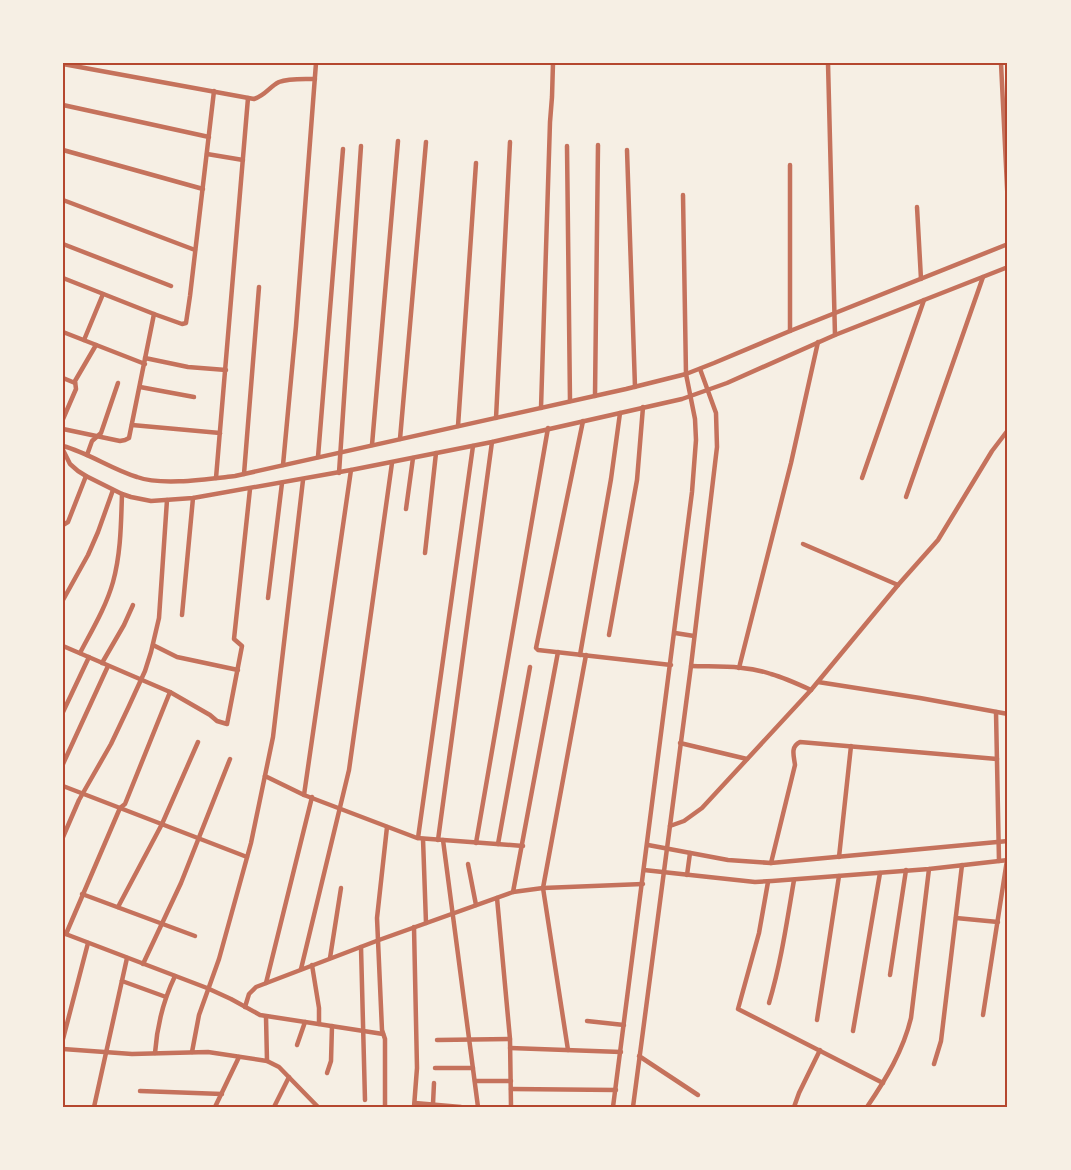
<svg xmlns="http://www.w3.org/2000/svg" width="1071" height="1170" viewBox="0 0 1071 1170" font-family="Poppins,sans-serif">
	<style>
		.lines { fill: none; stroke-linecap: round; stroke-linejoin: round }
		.minor { stroke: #c5725c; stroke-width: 4.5 }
		.neatline { fill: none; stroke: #b5482f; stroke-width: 2 }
	</style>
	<rect width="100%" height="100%" fill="#f6efe4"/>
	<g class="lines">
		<g class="minor">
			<polyline points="828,63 835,335"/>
			<polyline points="1001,63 1008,207"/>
			<path d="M 63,64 L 254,99 C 266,95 269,87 279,82 C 289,78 304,79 315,79"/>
			<polyline points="63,105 209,137"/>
			<polyline points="567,146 570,401"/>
			<polyline points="63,150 203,189"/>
			<polyline points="627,150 635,387"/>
			<polyline points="207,154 243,160"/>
			<polyline points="790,165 790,331"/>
			<polyline points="63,200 195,250"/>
			<polyline points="917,207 921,279"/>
			<polyline points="63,244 171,286"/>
			<polyline points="63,278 154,314 182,324 186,323 190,296 214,91"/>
			<polyline points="63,332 145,364"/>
			<polyline points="84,340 103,294"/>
			<polyline points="145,358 188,367 226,370"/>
			<polyline points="63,378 75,383"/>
			<polyline points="140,387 194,397"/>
			<polyline points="595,396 598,145"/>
			<polyline points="541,408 550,122 552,97 553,63"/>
			<polyline points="496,418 510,142"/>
			<polyline points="63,419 76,389 75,381 96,345"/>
			<polyline points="583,421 536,648 538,650 671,665"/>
			<polyline points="132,425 220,433"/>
			<polyline points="458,426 476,163"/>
			<polyline points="63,429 120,441 125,440 129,438 154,314"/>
			<polyline points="400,439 426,142"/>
			<polyline points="372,445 398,141"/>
			<path d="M 63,446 C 89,453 111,469 137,477 C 162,486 208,479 235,476 L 626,389 L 686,374 L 714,363 L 790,331 L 1008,244"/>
			<polyline points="63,450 70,464 78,471 86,476 122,494 131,497 151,501 193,498 351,470 492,442 682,399 727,383 835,335 1008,267"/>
			<polyline points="87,455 92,441 101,433 118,383"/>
			<polyline points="318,457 343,149"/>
			<polyline points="283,465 296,326 316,63"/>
			<polyline points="339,473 361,146"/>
			<polyline points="244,474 259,287"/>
			<polyline points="216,478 248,98"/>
			<polyline points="862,478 924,300"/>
			<polyline points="906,497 983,277"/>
			<polyline points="406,509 413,458"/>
			<polyline points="63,525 68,522 86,476"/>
			<polyline points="803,544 898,585"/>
			<polyline points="425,553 436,453"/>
			<polyline points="268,598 282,483"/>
			<polyline points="63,600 88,555 98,532 113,490"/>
			<polyline points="182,615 193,498"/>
			<polyline points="675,633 694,636"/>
			<polyline points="609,635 637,480 643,407"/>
			<polyline points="153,645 177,657 238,670"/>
			<polyline points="63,646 170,692 210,715 217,721 227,724 242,646 234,639 250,489"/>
			<path d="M 80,653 C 92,630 106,607 113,582 C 121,553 121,523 122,494"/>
			<polyline points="580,655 611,479 620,413"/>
			<polyline points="102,663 124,625 133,605"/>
			<path d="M 691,666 C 717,667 746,665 771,674 C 785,678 798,684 811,690"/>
			<polyline points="739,668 791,463 818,342"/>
			<polyline points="818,682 920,698 1008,714"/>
			<polyline points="63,712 89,657"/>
			<polyline points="996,712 999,861"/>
			<polyline points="680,743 747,759"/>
			<polyline points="63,764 108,666"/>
			<polyline points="265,776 304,795 417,838 523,846"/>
			<polyline points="63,786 247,857"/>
			<polyline points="304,795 351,470"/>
			<polyline points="670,826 684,821 702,808 811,690 898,585 938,540 992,451 1008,430"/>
			<polyline points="63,837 79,800 111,744 129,706 145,671 151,652 159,618 167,500"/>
			<polyline points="418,838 473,446"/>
			<polyline points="423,839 426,923"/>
			<polyline points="438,840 492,442"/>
			<polyline points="443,840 478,1107"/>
			<polyline points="476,843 548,428"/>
			<polyline points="498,844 530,667"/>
			<polyline points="648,845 728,860 771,863 1008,841"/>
			<polyline points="839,857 851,746"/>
			<path d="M 771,863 L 795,765 C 794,756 790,747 800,742 L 997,759"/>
			<polyline points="468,864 476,905"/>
			<polyline points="644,870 755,882 772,881 929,869 1008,860"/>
			<polyline points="687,875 690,853"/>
			<polyline points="768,882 759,933 738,1009 883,1083"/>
			<polyline points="513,892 558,652"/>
			<polyline points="82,894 195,936"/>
			<polyline points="497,898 510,1039 511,1107"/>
			<polyline points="118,907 162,824 198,742"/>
			<polyline points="956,918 998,922"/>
			<polyline points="414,927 417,1068 414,1107"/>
			<polyline points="63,933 207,988 231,999 260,1015 383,1034"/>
			<polyline points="66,934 120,808 125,804 170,692"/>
			<polyline points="361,947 365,1100"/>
			<polyline points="330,958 341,888"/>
			<polyline points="143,964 181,883 230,759"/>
			<polyline points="312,965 319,1008 319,1024"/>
			<polyline points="301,969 349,770 392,463"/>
			<polyline points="890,975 906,870"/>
			<polyline points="122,981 166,997"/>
			<polyline points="266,983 312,797"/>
			<path d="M 769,1003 C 781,963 787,921 794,880"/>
			<polyline points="245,1007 249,994 256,987 379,940 513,892 543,888 643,884"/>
			<polyline points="983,1015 1007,860"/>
			<polyline points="266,1017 267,1061"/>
			<polyline points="817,1020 839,876"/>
			<polyline points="587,1021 624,1025"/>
			<polyline points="853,1031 880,873"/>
			<polyline points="63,1039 88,943"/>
			<polyline points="437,1040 510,1039"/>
			<polyline points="297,1045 305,1022"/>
			<polyline points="510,1048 621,1052"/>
			<polyline points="63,1049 132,1054 208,1052 267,1061 279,1067 318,1107"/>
			<polyline points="568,1050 543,888 586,655"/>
			<polyline points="192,1052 199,1015 219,959 251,843 273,737 303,480"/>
			<path d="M 155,1053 C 157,1026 163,1001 175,976"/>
			<polyline points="639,1056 698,1095"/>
			<polyline points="934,1064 941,1041 962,865"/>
			<polyline points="435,1068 473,1068"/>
			<polyline points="327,1073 331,1061 332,1026"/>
			<polyline points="475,1081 511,1081"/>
			<polyline points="511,1089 616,1090"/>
			<polyline points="140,1091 222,1094"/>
			<polyline points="415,1103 461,1107"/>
			<polyline points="433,1104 434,1083"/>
			<polyline points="94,1107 127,958"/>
			<polyline points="215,1107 239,1057"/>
			<polyline points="274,1107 289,1077"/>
			<polyline points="385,1107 385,1039 382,1030 377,918 387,827"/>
			<polyline points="613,1107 692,492 696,440 695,419 686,374 683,195"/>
			<polyline points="633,1107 691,666 717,447 716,413 700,369"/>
			<polyline points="794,1107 799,1093 820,1050"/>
			<path d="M 867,1107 C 886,1079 903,1051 911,1018 L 929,869"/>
		</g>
	</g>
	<rect width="1071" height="1170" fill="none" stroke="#f6efe4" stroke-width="129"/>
	<rect x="64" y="64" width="942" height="1042" class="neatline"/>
</svg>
